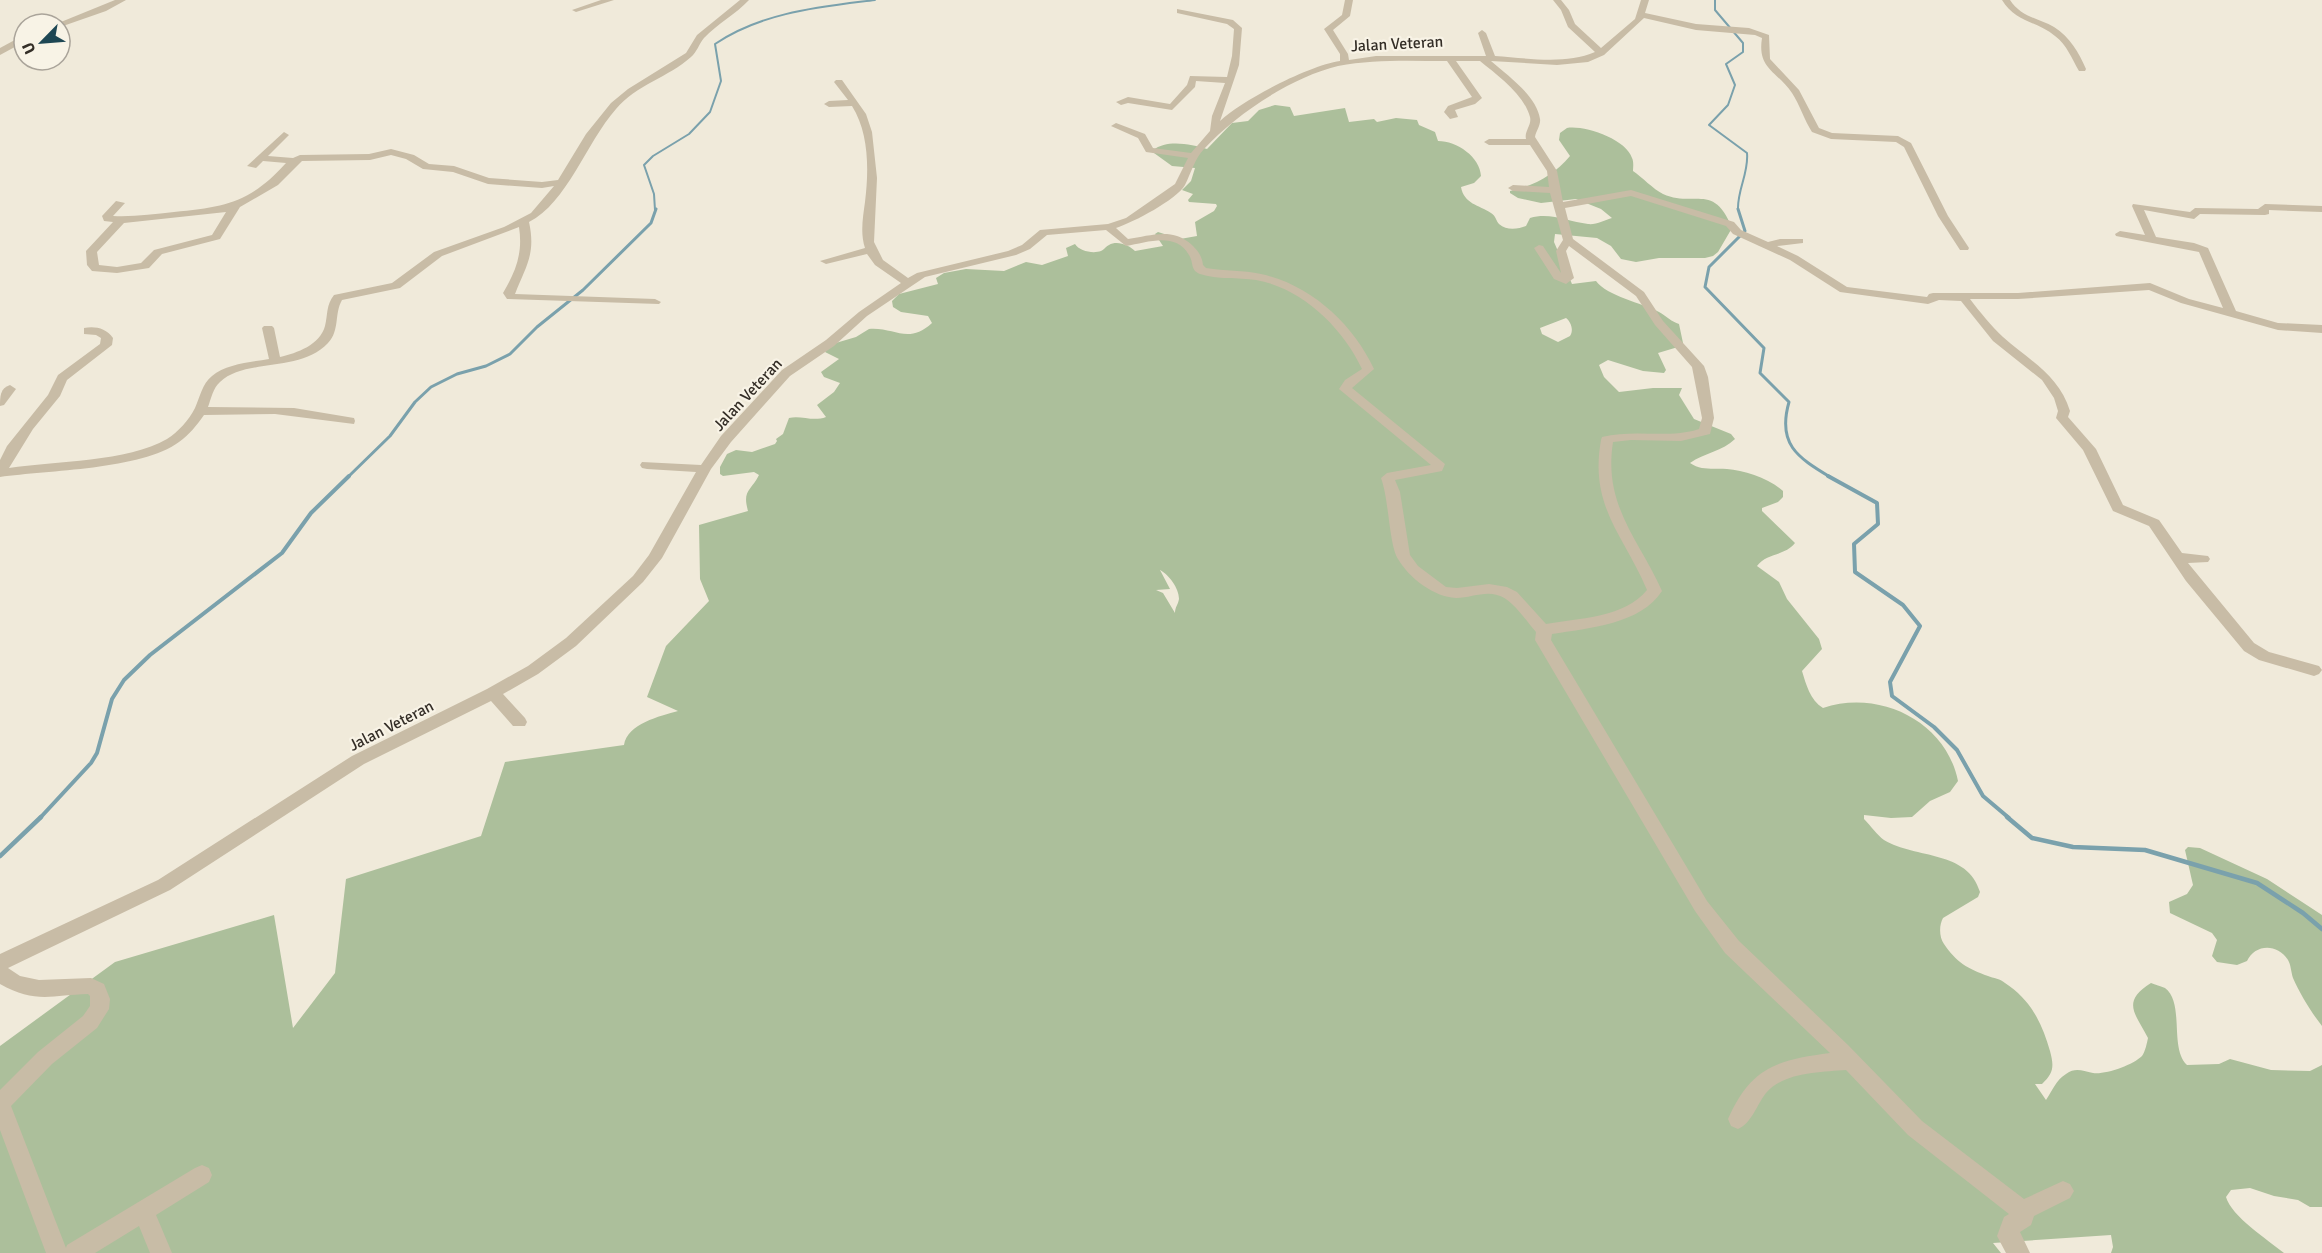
<svg xmlns="http://www.w3.org/2000/svg" width="2322" height="1253" viewBox="0 0 2322 1253" font-family="Signika,sans-serif">
	<style>
		.green { fill: #acbf9b; fill-rule: evenodd }
		.lines { fill: none; stroke-linecap: round; stroke-linejoin: round }
		.stream-far3 { stroke: #7aa1ac; stroke-width: 2 }
		.stream-far2 { stroke: #7aa1ac; stroke-width: 3 }
		.stream-far1 { stroke: #7aa1ac; stroke-width: 4 }
		.stream { stroke: #7aa1ac; stroke-width: 4.5 }
		.minor { fill: #c8bca6; fill-rule: evenodd }
		.labels { text-anchor: middle; stroke-width: 4.5; stroke-linejoin: round; paint-order: stroke }
		.street-label { font-size: 16px; fill: #342e27; stroke: #f8f3e6 }
	</style>
	<rect width="100%" height="100%" fill="#f0eada"/>
	<g class="green">
		<path d="M 1275,105 L 1290,107 L 1294,116 L 1345,108 L 1349,122 L 1374,119 L 1377,122 L 1396,118 L 1417,120 L 1419,125 L 1435,132 L 1438,141 C 1457,141 1480,157 1481,176 L 1474,183 L 1461,187 C 1464,204 1479,205 1491,213 C 1496,216 1496,221 1499,224 C 1507,231 1518,229 1526,226 L 1530,218 C 1551,212 1568,222 1588,224 C 1596,225 1605,220 1612,218 L 1601,209 L 1576,199 L 1541,203 L 1518,198 L 1510,193 L 1510,191 C 1534,186 1554,175 1570,156 L 1559,140 L 1560,133 L 1567,128 C 1584,125 1626,139 1632,158 C 1634,162 1633,168 1633,171 C 1642,177 1653,189 1663,194 C 1694,208 1714,182 1732,228 L 1718,252 L 1713,256 L 1705,258 L 1659,258 L 1636,262 L 1621,259 L 1611,246 L 1597,238 L 1555,234 L 1554,242 L 1572,284 L 1596,281 C 1607,296 1642,303 1659,312 C 1666,316 1672,322 1679,324 L 1683,343 L 1678,347 L 1658,353 L 1666,370 L 1664,373 L 1643,371 L 1608,360 L 1599,365 L 1604,377 L 1619,392 L 1653,388 L 1682,388 L 1679,395 L 1694,419 L 1731,434 L 1735,439 C 1723,451 1704,453 1690,463 C 1702,471 1713,468 1727,469 C 1744,470 1770,479 1783,491 L 1783,497 L 1778,502 L 1762,508 L 1762,511 L 1795,543 C 1785,556 1766,553 1757,566 L 1779,582 L 1787,599 L 1819,639 L 1822,649 L 1802,671 C 1806,684 1810,700 1823,708 C 1879,689 1946,721 1958,781 L 1950,792 L 1930,801 L 1912,817 L 1891,818 L 1864,815 L 1864,819 C 1871,826 1877,835 1884,840 C 1916,859 1968,850 1980,892 L 1978,897 L 1943,918 C 1939,925 1939,937 1944,944 C 1956,962 1968,969 1988,976 C 1993,978 2001,979 2005,983 C 2031,1000 2042,1023 2050,1051 C 2054,1066 2054,1073 2042,1084 L 2035,1084 L 2046,1100 C 2052,1091 2056,1080 2066,1074 C 2076,1067 2082,1071 2093,1073 C 2105,1075 2133,1065 2142,1056 C 2145,1052 2147,1043 2148,1038 C 2135,1013 2121,1002 2151,983 C 2155,985 2161,986 2165,988 C 2185,1003 2169,1048 2187,1065 L 2219,1064 L 2230,1059 L 2271,1070 L 2310,1071 L 2322,1065 L 2322,1207 L 2310,1207 L 2298,1200 L 2274,1196 L 2250,1188 L 2231,1190 L 2226,1197 C 2231,1216 2268,1240 2284,1253 L 2111,1253 L 2113,1247 L 2111,1235 L 1993,1243 L 2001,1253 L 0,1253 L 0,1046 L 115,962 L 274,915 L 293,1028 L 335,973 L 346,879 L 481,836 L 505,762 L 624,745 C 627,724 660,716 678,711 L 647,697 L 666,646 L 709,601 L 700,579 L 699,525 L 748,511 C 742,490 751,491 759,475 L 754,472 L 723,476 L 720,474 L 720,467 L 727,454 L 736,450 L 752,452 L 775,444 L 777,441 L 776,439 L 783,434 L 789,418 C 801,415 813,422 826,417 L 817,405 L 834,392 L 840,383 L 824,377 L 821,372 L 839,359 L 825,352 L 829,345 L 856,337 L 869,329 C 895,327 908,345 932,323 L 928,316 L 901,312 L 893,307 L 892,301 L 899,294 L 938,284 L 936,278 L 944,273 L 966,269 L 1004,271 L 1026,262 L 1042,265 L 1068,256 L 1066,248 L 1075,244 C 1079,251 1093,254 1101,251 C 1105,249 1105,247 1109,245 C 1117,240 1129,245 1135,251 L 1163,246 L 1155,234 L 1158,232 L 1180,239 L 1197,236 L 1195,222 L 1214,211 L 1217,206 L 1216,204 L 1189,202 L 1188,200 L 1193,194 L 1182,190 L 1191,181 L 1195,168 L 1172,166 L 1154,153 L 1153,150 C 1167,139 1191,144 1207,149 L 1232,123 L 1248,121 L 1259,110 ZM 1566,318 C 1571,322 1574,330 1570,336 L 1558,342 L 1542,334 L 1540,328 ZM 1160,570 C 1169,575 1179,588 1179,599 C 1178,605 1175,607 1175,613 L 1163,593 L 1156,590 L 1170,589 Z"/>
		<path d="M 2188,847 L 2200,848 L 2267,879 L 2322,915 L 2322,1026 C 2311,1012 2300,994 2293,978 C 2291,972 2291,965 2288,960 C 2277,943 2255,944 2247,961 L 2237,965 L 2217,962 L 2212,956 L 2217,940 L 2212,933 L 2170,913 L 2169,902 L 2187,894 L 2193,885 L 2185,850 Z"/>
	</g>
	<g class="lines">
		<g class="stream-far3">
			<path d="M 1715,0 L 1715,10 L 1743,43 L 1743,52 L 1726,64 L 1735,85 L 1728,105 L 1709,125 L 1747,153 C 1749,173 1737,190 1738,210"/>
			<path d="M 655,210 L 654,194 L 644,165 L 653,156 L 689,134 L 710,112 L 721,81 L 715,44 C 762,12 820,7 875,0"/>
		</g>
		<g class="stream-far2">
			<path d="M 1738,209 L 1745,231 L 1709,267 L 1705,287 L 1764,348 L 1760,373 L 1789,402 C 1777,444 1797,457 1830,477"/>
			<polyline points="348,477 390,436 415,402 431,387 457,374 486,366 510,354 537,327 583,290 651,223 656,209"/>
		</g>
		<g class="stream-far1">
			<polyline points="1828,476 1877,503 1878,524 1854,544 1855,572 1903,605 1920,626 1890,682 1892,696 1934,727 1957,750 1983,796 2009,818"/>
			<polyline points="40,818 91,763 97,753 112,699 124,680 150,655 282,553 311,513 349,476"/>
		</g>
		<g class="stream">
			<polyline points="2007,817 2032,838 2073,847 2145,850 2257,883 2303,913 2322,929"/>
			<polyline points="0,856 41,817"/>
		</g>
		<g class="minor">
			<polygon points="115,0 126,0 106,11 63,26 56,24"/>
			<polygon points="601,0 614,0 576,12 572,10"/>
			<path d="M 740,0 L 749,0 C 736,14 717,24 704,38 C 699,44 697,52 691,57 C 669,77 636,85 616,109 C 586,143 567,203 529,222 C 536,254 526,266 515,294 L 655,299 L 661,302 L 659,304 L 507,299 L 503,293 C 516,271 523,253 519,227 L 442,256 L 400,288 L 342,300 C 334,314 340,330 328,343 C 300,373 245,358 220,382 C 213,388 211,399 208,407 L 294,408 L 354,418 L 355,421 L 354,424 L 275,414 L 204,415 C 197,425 189,435 179,442 C 141,470 48,470 0,477 L 0,460 L 7,446 L 48,395 L 58,375 L 100,344 L 101,338 L 96,335 L 84,334 L 84,328 C 95,326 106,328 113,338 L 112,345 L 67,380 L 60,396 L 33,429 L 9,468 C 55,461 128,462 167,439 C 178,432 189,420 195,408 C 200,397 202,384 212,376 C 226,364 251,362 269,359 L 262,328 L 264,326 L 272,326 L 274,328 L 280,357 C 297,353 320,345 325,326 C 328,314 326,305 334,295 L 392,283 L 434,252 L 504,227 L 531,213 L 554,186 L 542,188 L 488,184 L 453,172 L 423,169 L 406,159 L 391,155 L 370,160 L 302,161 L 278,185 L 240,207 L 220,239 L 162,254 L 149,268 L 117,273 L 92,271 L 87,265 L 86,251 L 113,222 L 104,221 L 102,216 L 116,201 L 125,203 L 113,216 C 134,217 153,214 174,212 C 225,207 250,203 286,163 L 263,161 L 256,168 L 247,166 L 284,132 L 289,135 L 268,156 L 293,158 L 300,155 L 369,154 L 391,149 L 414,155 L 429,164 L 454,166 L 489,178 L 542,182 L 558,180 L 586,134 L 611,103 L 628,89 L 686,53 L 697,35 ZM 226,212 L 212,235 L 154,250 L 141,263 L 117,267 L 99,265 L 97,252 L 124,223 Z"/>
			<path d="M 1345,0 L 1353,0 L 1350,16 L 1333,30 L 1348,54 L 1349,60 L 1376,56 L 1486,56 L 1478,33 L 1482,30 L 1486,33 L 1495,56 C 1527,58 1565,65 1595,52 L 1568,27 L 1561,10 L 1553,0 L 1561,0 L 1569,10 L 1575,24 L 1601,48 L 1635,19 L 1641,0 L 1649,0 L 1645,13 L 1696,24 L 1749,28 L 1769,35 L 1770,59 L 1799,90 L 1819,128 L 1832,133 L 1898,136 L 1911,143 L 1948,216 L 1969,248 L 1968,250 L 1960,250 L 1938,216 L 1904,147 L 1896,142 L 1831,139 L 1812,132 C 1804,120 1800,105 1792,93 C 1777,71 1757,69 1762,38 L 1755,35 L 1696,30 L 1644,18 L 1604,55 L 1588,62 L 1557,65 L 1491,61 C 1507,75 1537,96 1540,119 C 1541,125 1536,131 1535,137 L 1557,171 L 1563,202 L 1631,190 L 1734,222 L 1741,230 L 1768,242 L 1780,239 L 1803,239 L 1803,243 L 1777,246 L 1798,256 L 1847,287 L 1927,297 L 1929,294 L 1933,293 L 2018,293 L 2150,283 L 2189,299 L 2223,308 L 2199,252 L 2116,236 L 2115,234 L 2120,231 L 2145,235 L 2132,206 L 2133,204 L 2190,212 L 2195,208 L 2258,209 L 2265,204 L 2322,206 L 2322,212 L 2269,210 L 2269,214 L 2265,215 L 2200,214 L 2194,219 L 2144,210 L 2156,237 L 2194,243 L 2208,248 L 2236,311 L 2278,323 L 2322,325 L 2322,333 L 2278,330 L 2181,303 L 2149,290 L 2018,299 L 1970,299 C 1980,312 1991,326 2003,337 C 2030,361 2059,375 2070,411 L 2068,417 L 2096,449 L 2123,505 L 2159,520 L 2182,553 L 2208,556 L 2210,559 L 2208,562 L 2188,563 L 2254,643 L 2269,652 L 2319,666 L 2322,670 L 2319,674 L 2314,676 L 2259,660 L 2244,651 L 2186,581 L 2149,526 L 2113,511 L 2083,450 L 2056,418 L 2058,411 L 2054,398 L 2042,380 L 1993,341 L 1961,301 L 1939,300 L 1928,304 L 1840,292 L 1790,260 L 1733,234 L 1726,226 L 1631,196 L 1565,208 L 1573,239 L 1644,292 L 1663,321 L 1704,366 L 1708,377 L 1714,418 L 1710,434 L 1681,441 L 1631,440 L 1613,442 C 1603,506 1639,539 1662,591 C 1641,624 1589,628 1552,634 L 1551,640 L 1707,901 L 1739,941 L 1848,1045 L 1922,1121 L 2024,1199 L 2063,1181 L 2070,1184 L 2074,1191 L 2070,1198 L 2034,1216 L 2031,1225 L 2020,1232 L 2030,1253 L 2006,1253 L 1997,1236 L 2004,1217 L 2009,1214 L 1908,1135 L 1846,1070 C 1821,1072 1784,1072 1766,1093 C 1757,1104 1752,1123 1738,1129 L 1731,1126 L 1728,1119 C 1751,1067 1777,1060 1830,1053 L 1725,953 L 1695,911 L 1535,640 L 1536,632 C 1526,621 1512,598 1497,595 C 1484,591 1470,598 1456,598 C 1434,597 1409,578 1398,559 C 1389,545 1389,499 1381,478 L 1387,473 L 1431,465 L 1339,389 L 1345,380 L 1362,369 C 1343,328 1302,288 1256,280 C 1238,277 1217,280 1200,274 C 1190,270 1194,263 1189,255 C 1175,231 1147,243 1126,246 L 1106,230 L 1047,235 L 1030,249 L 1016,255 L 925,277 L 867,316 L 834,346 L 790,376 L 731,442 L 711,469 L 662,558 L 643,582 L 576,646 L 538,674 L 503,694 L 525,718 L 527,722 L 525,726 L 513,726 L 491,701 L 364,764 L 170,890 L 8,968 L 20,976 L 39,980 L 91,978 L 104,984 L 110,999 L 109,1009 L 97,1028 L 52,1064 L 11,1106 L 66,1248 L 67,1245 L 195,1168 L 202,1165 L 209,1168 L 212,1175 L 209,1182 L 156,1215 L 172,1253 L 150,1253 L 139,1226 L 95,1253 L 46,1253 L 0,1130 L 0,1090 L 38,1052 L 83,1016 L 90,1006 L 90,996 L 88,994 C 52,995 35,1004 0,984 L 0,954 L 158,880 L 352,756 L 487,689 L 528,666 L 566,638 L 633,576 L 649,555 L 696,472 L 647,469 L 642,468 L 640,465 L 642,462 L 701,465 L 721,436 L 782,370 L 826,340 L 859,312 L 901,283 L 875,265 L 867,254 L 826,264 L 820,261 L 865,248 C 860,233 863,217 865,202 C 869,170 869,133 852,106 L 829,107 L 824,104 L 829,101 L 848,100 L 834,82 L 836,80 L 842,80 L 866,114 L 872,132 L 877,178 L 874,242 L 883,260 L 908,278 L 917,273 L 1008,251 L 1022,245 L 1040,230 L 1108,224 L 1126,218 L 1175,184 L 1188,158 L 1146,152 L 1138,138 L 1111,126 L 1116,123 L 1145,134 L 1153,148 L 1191,153 L 1210,131 L 1212,116 L 1225,83 L 1196,81 L 1195,87 L 1172,110 L 1128,103 L 1121,105 L 1116,102 L 1128,97 L 1170,104 L 1187,85 L 1190,76 L 1227,77 L 1232,56 L 1234,29 L 1227,24 L 1177,13 L 1177,9 L 1233,20 L 1242,28 L 1239,65 L 1220,121 C 1242,100 1310,65 1340,61 L 1340,54 L 1324,29 L 1342,15 ZM 1447,61 L 1472,97 L 1448,106 L 1444,112 L 1450,119 L 1458,117 L 1455,110 L 1475,104 L 1482,98 L 1456,61 L 1480,61 C 1497,75 1524,94 1530,117 C 1532,125 1524,131 1526,139 L 1489,139 L 1484,142 L 1489,145 L 1530,145 L 1547,171 L 1549,187 L 1513,185 L 1508,188 L 1513,191 L 1550,193 L 1563,240 L 1556,251 L 1561,273 L 1543,246 L 1539,245 L 1534,248 L 1554,279 L 1566,284 L 1574,278 L 1566,251 L 1569,246 L 1636,296 L 1655,325 L 1692,367 L 1702,418 L 1699,429 C 1669,439 1635,429 1602,437 L 1601,440 C 1589,507 1624,535 1647,590 C 1624,618 1580,618 1546,624 L 1517,592 L 1507,587 L 1489,584 L 1457,588 L 1446,587 L 1418,566 L 1410,555 L 1400,492 L 1395,480 L 1442,471 L 1445,464 L 1352,388 L 1374,369 C 1353,324 1311,285 1261,274 C 1243,270 1225,271 1206,268 L 1203,265 C 1202,256 1198,251 1192,245 C 1172,227 1151,236 1128,239 L 1116,228 C 1134,222 1176,200 1185,185 C 1191,173 1195,158 1204,149 C 1236,114 1292,77 1338,66 C 1374,59 1411,61 1447,61 Z"/>
			<path d="M 2002,0 L 2010,0 C 2021,17 2038,18 2054,27 C 2070,37 2079,53 2086,69 L 2085,71 L 2079,71 C 2072,59 2067,45 2055,36 C 2037,21 2015,22 2002,0 Z"/>
			<polygon points="24,35 24,42 0,55 0,48"/>
			<path d="M 10,385 L 16,389 L 4,405 L 0,406 C 0,397 0,388 10,385 Z"/>
		</g>
	</g>
	<g class="labels">
		<g class="street-label">
			<text transform="translate(1397 43) rotate(-3)" y="6">Jalan Veteran</text>
			<text transform="translate(747 394) rotate(-47)" y="6">Jalan Veteran</text>
			<text transform="translate(391 725) rotate(-27)" y="6">Jalan Veteran</text>
		</g>
	</g>
	<g transform="translate(42 42) rotate(245)"><circle r="28" fill="#f8f3e6" stroke="#aaa49a" stroke-width="1.5"/>
	<path d="M0-4.5L10 22L0 15L-10 22Z" fill="#1e4754"/>
	<text y="-9" font-size="16" font-weight="bold" text-anchor="middle" fill="#342e27">U</text>
	</g>
</svg>
